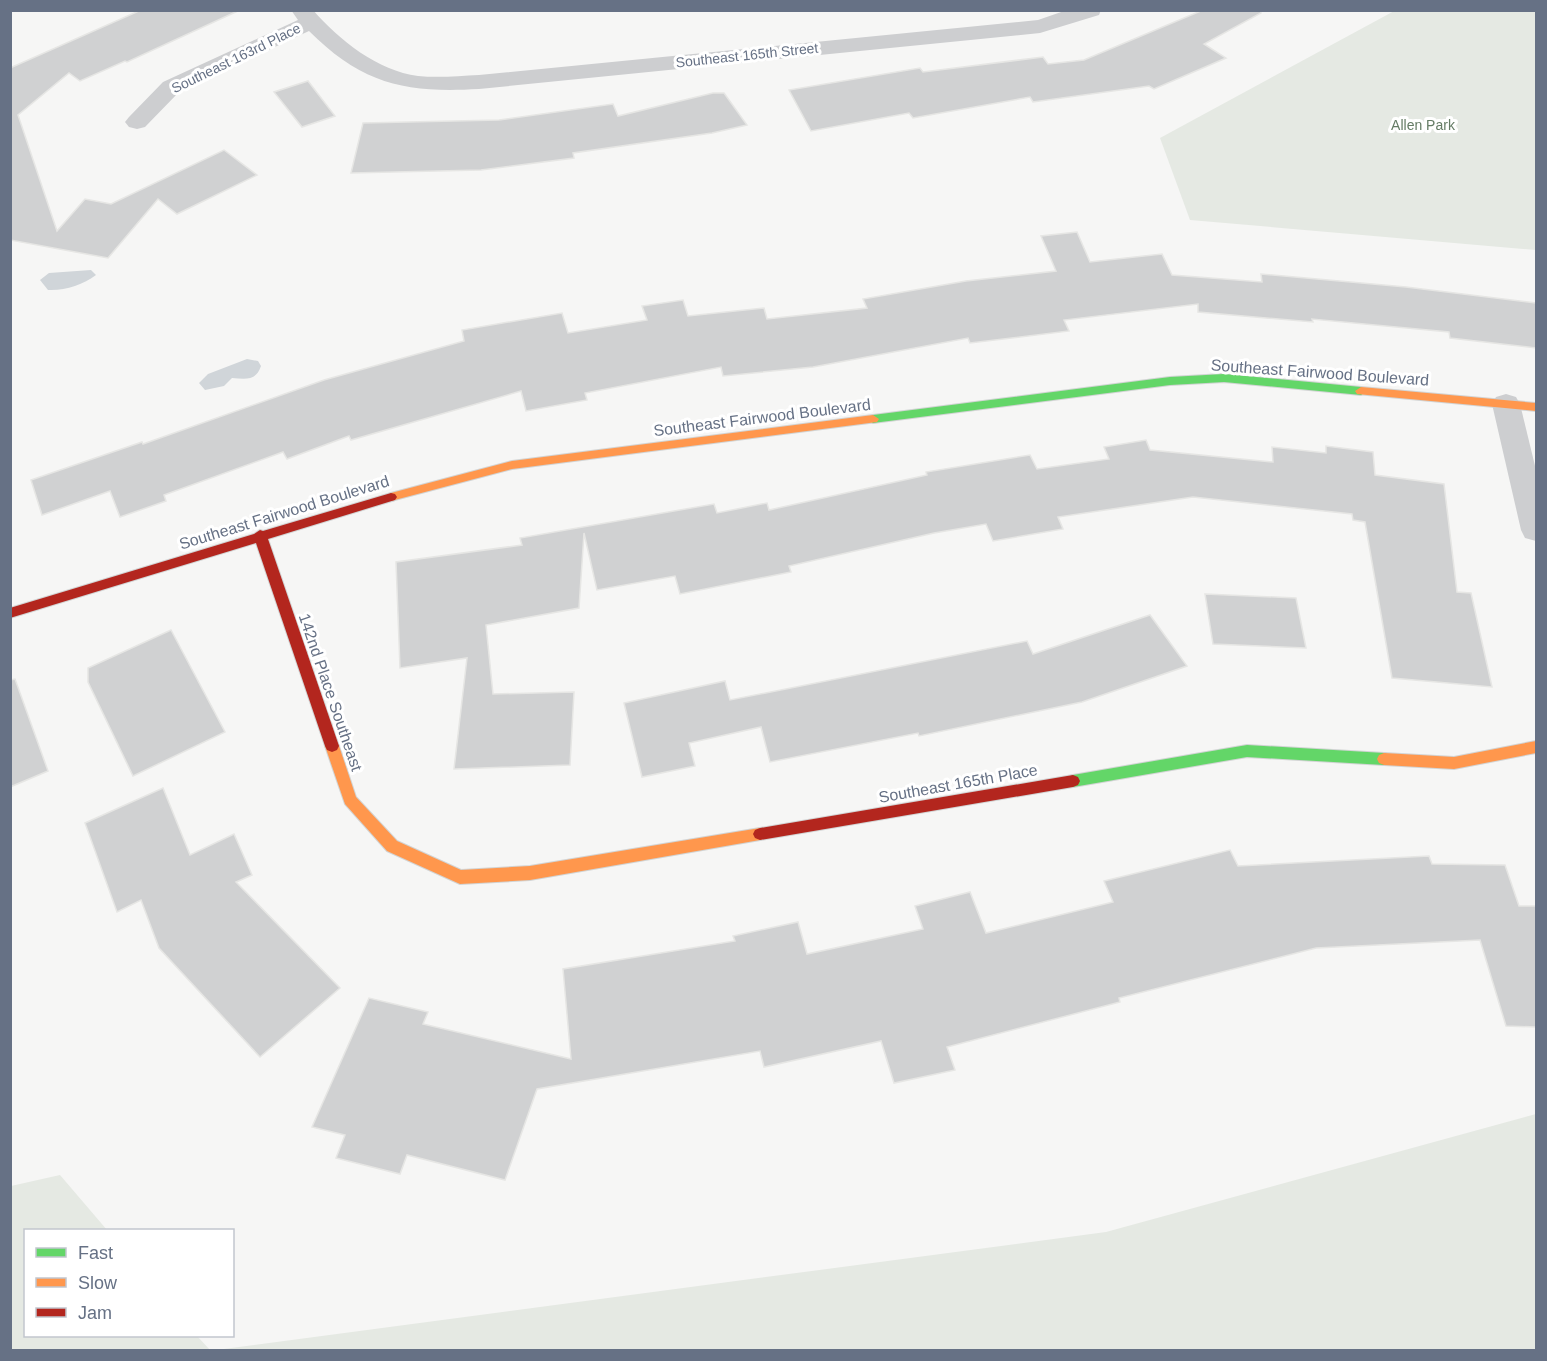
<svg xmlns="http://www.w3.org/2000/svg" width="1547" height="1361" viewBox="0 0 1547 1361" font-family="Arial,sans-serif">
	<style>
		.green { fill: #e5e9e3 }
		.water { fill: #d0d5d9 }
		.building { fill: #d0d1d2; stroke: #e6e6e4; stroke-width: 1.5 }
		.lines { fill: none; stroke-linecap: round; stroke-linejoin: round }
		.fast-casing { stroke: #d2d4d4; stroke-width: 2 }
		.slow-casing { stroke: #d2d4d4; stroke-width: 2 }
		.jam-casing { stroke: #d2d4d4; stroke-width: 2 }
		.street { fill: #cdced0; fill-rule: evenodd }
		.fast { fill: #63d668; fill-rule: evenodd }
		.slow { fill: #ff974d; fill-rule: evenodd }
		.jam { fill: #b3261e; fill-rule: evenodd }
		.labels { text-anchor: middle; stroke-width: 6; stroke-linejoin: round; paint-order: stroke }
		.far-street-label { font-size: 14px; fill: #667185; stroke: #fff }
		.far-park-label { font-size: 14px; fill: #657c65; stroke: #fff }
		.street-label { font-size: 16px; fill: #667185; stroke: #fff }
	</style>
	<rect width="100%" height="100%" fill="#f6f6f5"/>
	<g class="green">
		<polygon points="1396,10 1536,11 1536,250 1190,220 1160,138"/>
		<polygon points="1536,1114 1536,1350 216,1350 1106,1232"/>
		<polygon points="60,1175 107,1230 26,1230 26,1336 197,1336 210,1350 11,1350 11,1186"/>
	</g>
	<g class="water">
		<path d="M 91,270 L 96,275 C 83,285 64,291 48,290 L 40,280 L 49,273 Z"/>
		<path d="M 247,359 L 258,361 L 261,366 C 256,381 246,379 232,378 L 224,386 L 205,390 L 199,383 L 208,374 Z"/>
	</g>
	<g class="building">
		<polygon points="141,10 240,10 127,62 125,61 80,81 69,73 18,115 57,231 85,199 111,204 224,150 257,175 177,214 158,199 108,258 10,240 10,68"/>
		<polygon points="1203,10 1260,10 1261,13 1204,44 1226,58 1154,89 1149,86 1033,102 1030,97 913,118 909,113 811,131 789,90 920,68 923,72 1043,57 1048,64 1084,60"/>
		<polygon points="308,81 335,116 302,127 274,92"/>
		<polygon points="713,93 724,93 747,125 712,133 573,153 574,158 481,170 351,173 363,123 499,120 613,104 618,116"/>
		<polygon points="1077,232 1090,262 1162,254 1172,275 1262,282 1261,274 1406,287 1536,303 1536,348 1450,338 1449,332 1312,319 1313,322 1198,312 1198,304 1064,320 1069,331 970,343 968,338 813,367 723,376 721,367 585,393 587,400 526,411 521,391 351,440 349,436 287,459 283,452 164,495 166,501 120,517 110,491 42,515 31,480 142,442 143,444 324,380 464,341 462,330 562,313 568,333 647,320 642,306 683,300 688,316 764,308 767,319 867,308 863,299 966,281 1056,271 1041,236"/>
		<polygon points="1146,440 1150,450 1273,462 1272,447 1326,453 1326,446 1373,452 1375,475 1444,484 1457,592 1471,593 1492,687 1392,678 1365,522 1353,520 1352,514 1193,497 1058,517 1063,529 993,541 986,524 934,533 789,566 791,572 680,594 675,576 597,590 584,533 579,608 486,625 493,694 574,692 570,765 454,769 467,658 400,668 396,562 522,545 520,538 714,504 717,513 767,503 769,510 927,475 926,472 1030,455 1037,469 1109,459 1104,447"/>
		<polygon points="1205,594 1296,598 1306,648 1213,644"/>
		<polygon points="1150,615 1187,666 1082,702 919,736 918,733 770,762 761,727 689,743 695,766 642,777 624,703 725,681 730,700 1027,641 1033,654"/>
		<polygon points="171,630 225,732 133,776 88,682 88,668"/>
		<polygon points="15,679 48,771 10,787 10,680"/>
		<polygon points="163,788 190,855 234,834 252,875 236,882 340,988 260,1057 159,948 141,900 117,912 85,823"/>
		<polygon points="1230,850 1238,866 1429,856 1432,864 1505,865 1519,906 1536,906 1536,1027 1506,1026 1480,940 1316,948 1119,998 1120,1002 947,1047 955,1070 894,1083 881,1041 764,1067 760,1051 537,1089 505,1180 407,1155 400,1174 336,1158 345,1135 312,1127 369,998 428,1012 423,1024 571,1059 563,969 735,941 733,936 798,922 807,954 923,929 915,906 970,892 986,933 1113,902 1104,881"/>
	</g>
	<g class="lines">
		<g class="fast-casing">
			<g id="fast">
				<polygon points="1224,374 1361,387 1367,391 1361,395 1224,382 1170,385 873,423 867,419 873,415 1170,377"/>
				<polygon points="1247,745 1384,753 1389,755 1391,759 1389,763 1384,765 1247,757 1073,787 1068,785 1066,781 1068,777 1073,775"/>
			</g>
		</g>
		<g class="slow-casing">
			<g id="slow">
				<polygon points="1361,387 1536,403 1536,411 1357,394 1355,391"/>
				<polygon points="873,415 879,419 877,422 512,469 391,501 385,497 391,493 512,461"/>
				<polygon points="332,740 337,742 339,746 356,797 397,841 461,870 530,866 760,828 765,830 767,834 765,838 760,840 530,880 460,884 387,851 345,804 325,746 327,742"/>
				<polygon points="1536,741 1536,753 1454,769 1384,765 1379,763 1377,759 1379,755 1384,753 1454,757"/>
			</g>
		</g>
		<g class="jam-casing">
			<g id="jam">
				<polygon points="391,493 395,494 397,497 395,500 268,539 339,746 337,750 332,752 327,750 325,746 256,543 10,618 10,608 254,534 260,530 263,531"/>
				<polygon points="1073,775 1078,777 1080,781 1078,785 1073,787 760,840 755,838 753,834 755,830 760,828"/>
			</g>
		</g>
		<g class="street">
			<path d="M 291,10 L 313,10 C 339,40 378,71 418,76 C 438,78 459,76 479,75 L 1038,20 L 1067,10 L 1101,10 L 1099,15 L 1040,33 L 479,89 C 406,93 363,85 309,31 L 179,92 L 145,127 L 137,129 L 129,127 L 125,122 L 129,117 L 163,82 L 298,20 Z"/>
			<polygon points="1506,394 1516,397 1520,404 1536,470 1536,541 1525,538 1521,530 1492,404 1496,397"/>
		</g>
		<use href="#fast" class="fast"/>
		<use href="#slow" class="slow"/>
		<use href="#jam" class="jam"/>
	</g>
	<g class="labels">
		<g class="far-street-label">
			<text transform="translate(747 55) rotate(-6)" y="5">Southeast 165th Street</text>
			<text transform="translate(236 58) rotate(-26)" y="5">Southeast 163rd Place</text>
		</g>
		<g class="far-park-label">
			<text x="1423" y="130">Allen Park</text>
		</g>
		<g class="street-label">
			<text transform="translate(1320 372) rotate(4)" y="6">Southeast Fairwood Boulevard</text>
			<text transform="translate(762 417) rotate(-7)" y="6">Southeast Fairwood Boulevard</text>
			<text transform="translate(284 512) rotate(-17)" y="6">Southeast Fairwood Boulevard</text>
			<text transform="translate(331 692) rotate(71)" y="6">142nd Place Southeast</text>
			<text transform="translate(958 783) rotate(-10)" y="6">Southeast 165th Place</text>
		</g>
	</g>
	<rect width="1547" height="1361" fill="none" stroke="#667185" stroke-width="24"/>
	<rect x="24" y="1229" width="210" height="108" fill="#ffffff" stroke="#c2c6ce" stroke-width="1.5"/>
	<rect x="36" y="1248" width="30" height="9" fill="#63d668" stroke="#c2c6ce" stroke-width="1.5"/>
	<text x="78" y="1259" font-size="18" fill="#667185">Fast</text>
	<rect x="36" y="1278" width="30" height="9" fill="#ff974d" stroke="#c2c6ce" stroke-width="1.5"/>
	<text x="78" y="1289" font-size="18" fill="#667185">Slow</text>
	<rect x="36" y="1308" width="30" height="9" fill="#b3261e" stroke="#c2c6ce" stroke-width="1.5"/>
	<text x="78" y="1319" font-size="18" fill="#667185">Jam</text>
</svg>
